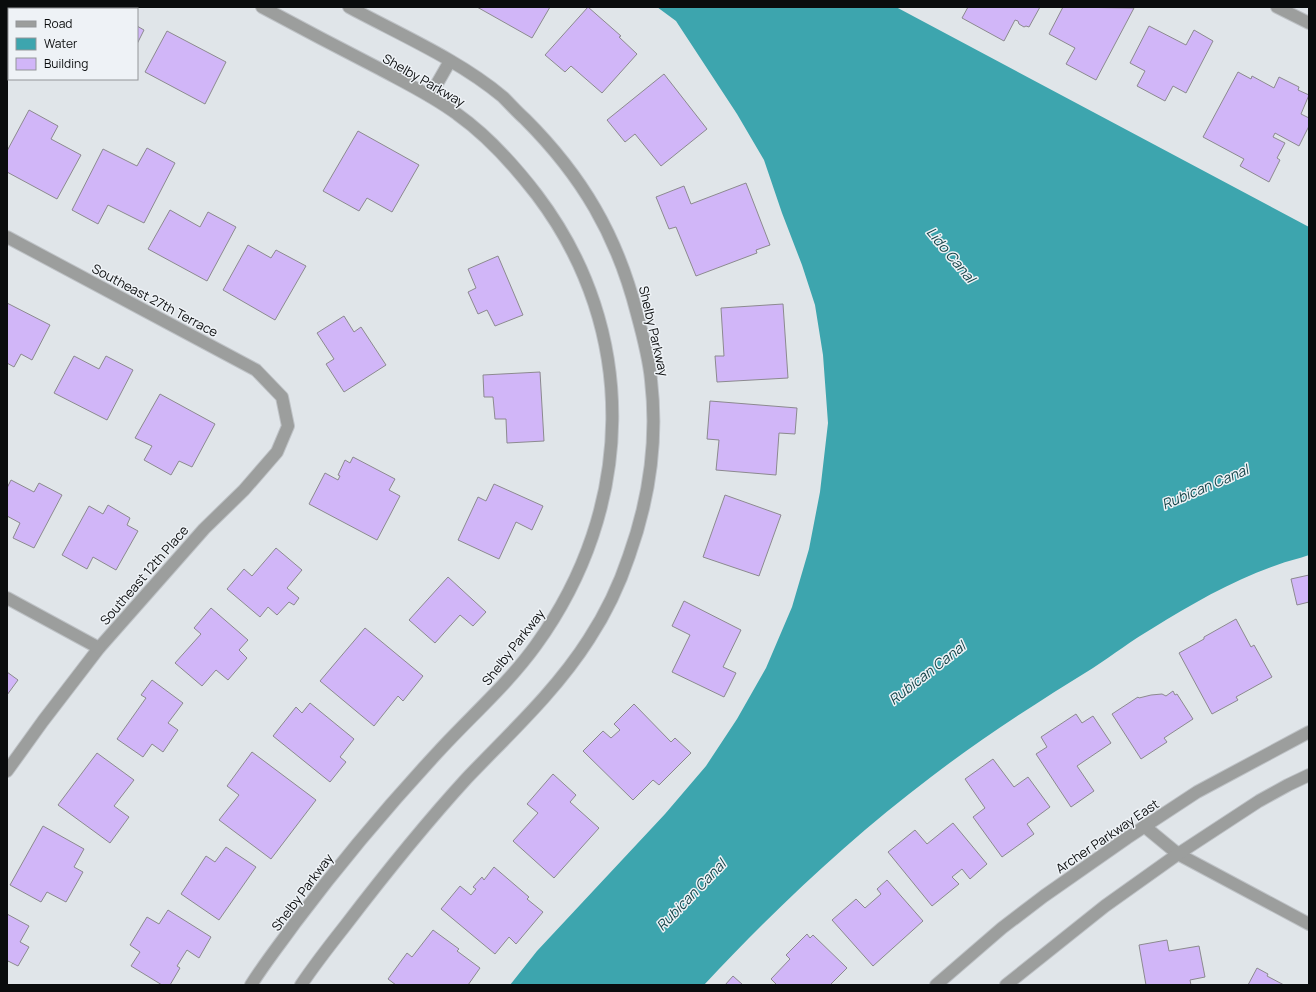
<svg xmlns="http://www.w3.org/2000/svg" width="1316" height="992" viewBox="0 0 1316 992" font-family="Manrope,sans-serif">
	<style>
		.water { fill: #3da5ae }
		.building { fill: #d1b6f8; stroke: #8c8a8f }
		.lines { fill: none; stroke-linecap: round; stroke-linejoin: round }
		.minor-casing { stroke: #bec2c6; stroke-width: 14 }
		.tertiary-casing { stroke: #bec2c6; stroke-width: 14 }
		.minor { stroke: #9c9e9d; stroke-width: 12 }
		.tertiary { stroke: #9c9e9d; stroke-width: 12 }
		.labels { text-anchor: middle; stroke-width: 3; stroke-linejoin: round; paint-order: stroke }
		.street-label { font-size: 13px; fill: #0a0c0d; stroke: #eef2f6 }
		.water-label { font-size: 14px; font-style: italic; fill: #154448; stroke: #eef2f6 }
	</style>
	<rect width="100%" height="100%" fill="#e0e5e9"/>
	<path class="water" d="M 657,7 L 896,7 L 1309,227 L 1309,555 C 1298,559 1287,561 1277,565 C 1233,580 1192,604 1153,628 C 1132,640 1113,655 1093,668 C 1038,702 983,737 931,777 C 849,839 774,910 704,985 L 510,985 L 537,951 L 665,814 L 706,766 L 737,719 L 766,668 L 792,607 L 809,549 L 820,492 L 828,423 L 823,355 L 815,305 L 802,265 L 782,213 L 764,160 L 737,114 L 676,21 Z"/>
	<g class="building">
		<polygon points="18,7 60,7 59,9 17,9"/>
		<polygon points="86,7 118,7 117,9 85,9"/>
		<polygon points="477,7 550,7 532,38"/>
		<polygon points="588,7 621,36 619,37 637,54 602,93 571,66 565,72 545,55"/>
		<polygon points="968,7 1040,7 1029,27 1026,26 1024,27 1019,24 1018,21 1015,20 1004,41 962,18"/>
		<polygon points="1063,7 1134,8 1096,80 1066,64 1075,48 1049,34"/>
		<polygon points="137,26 144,30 137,44"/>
		<polygon points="1149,26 1186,45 1194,30 1213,41 1186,93 1173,86 1165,101 1137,86 1145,71 1130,63"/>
		<polygon points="167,31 226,62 205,104 145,72"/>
		<polygon points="1238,72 1251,79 1252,76 1274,88 1279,77 1299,87 1298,90 1309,95 1301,114 1309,118 1309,126 1299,146 1275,133 1273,137 1285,143 1277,158 1280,160 1269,182 1240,166 1244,159 1203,137"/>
		<polygon points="664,74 707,129 661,166 635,134 625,142 607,120"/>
		<polygon points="29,110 58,126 51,139 81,155 57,199 7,172 7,151"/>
		<polygon points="358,131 419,165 392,212 367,198 359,211 323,191"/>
		<polygon points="147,148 175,163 144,223 108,205 98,224 72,210 103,149 137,166"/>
		<polygon points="746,183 770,245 756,250 757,253 696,276 676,227 669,229 656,197 684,186 691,204"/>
		<polygon points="170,210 200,227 208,212 236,227 207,281 148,249"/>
		<polygon points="248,245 271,258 276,250 306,266 275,320 223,290"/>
		<polygon points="498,256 523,315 495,326 487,310 478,314 468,292 476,288 468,269"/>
		<polygon points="7,303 50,325 32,360 21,354 14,367 7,363"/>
		<polygon points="783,304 788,378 717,382 715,356 724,356 721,308"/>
		<polygon points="344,316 354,332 361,327 386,365 344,392 326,364 334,359 317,333"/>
		<polygon points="74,356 99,369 106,356 133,370 107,420 54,393"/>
		<polygon points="540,372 544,441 507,443 506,419 495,419 493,397 484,397 483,375"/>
		<polygon points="160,394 215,424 192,467 179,461 171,475 144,460 152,446 135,438"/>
		<polygon points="710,401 797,408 795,434 779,433 776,475 716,470 719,440 707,439"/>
		<polygon points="353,457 395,479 389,490 400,496 377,540 309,504 325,473 338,480 340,476 338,475 345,460 350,463"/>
		<polygon points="11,480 34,492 39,483 62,495 34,548 13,538 20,523 7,516 7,488"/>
		<polygon points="494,484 543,506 532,530 516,522 499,559 458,540 478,497 486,501"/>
		<polygon points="725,495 781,515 759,576 703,557"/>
		<polygon points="108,505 130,518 127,525 138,531 116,570 93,557 87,569 62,555 89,506 103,514"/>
		<polygon points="276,548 302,570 287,588 299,598 294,605 289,602 277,615 268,607 260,617 227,589 244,569 252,576"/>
		<polygon points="1309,575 1309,602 1297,605 1291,579"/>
		<polygon points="448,577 486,612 473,626 460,615 435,643 409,620"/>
		<polygon points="684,601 741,630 723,667 736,673 724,697 672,672 690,635 672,626"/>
		<polygon points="211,608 248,640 239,650 247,658 228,680 216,670 202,686 175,663 201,634 194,628"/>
		<polygon points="1236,619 1251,647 1254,645 1272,677 1236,697 1238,700 1212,714 1179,653 1204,639 1204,637"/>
		<polygon points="365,628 423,676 403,701 398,696 374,726 320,681"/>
		<polygon points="7,672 18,680 7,695"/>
		<polygon points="152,680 183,703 168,723 178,730 163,752 152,744 143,757 117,739 146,698 141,695"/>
		<polygon points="1173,691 1175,695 1177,694 1193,719 1164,738 1167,742 1141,759 1112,714 1138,697 1139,698 1151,695 1162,694 1166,696"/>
		<polygon points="310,703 354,739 340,757 346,762 330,782 273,736 296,707 302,713"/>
		<polygon points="634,704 671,742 675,738 691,753 659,785 653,780 633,800 583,751 603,731 611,738 620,730 614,724"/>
		<polygon points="1076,714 1082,723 1093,716 1111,743 1077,766 1094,791 1071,807 1036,754 1047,747 1041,737"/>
		<polygon points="252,752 316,800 271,859 219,820 239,795 227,786"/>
		<polygon points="97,753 134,780 114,806 129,817 110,843 58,805"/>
		<polygon points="993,759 1014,787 1028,777 1050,807 1027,824 1034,834 1002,857 973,817 985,808 965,779"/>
		<polygon points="553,774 576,795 570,802 599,828 554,878 513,841 538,813 527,804"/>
		<polygon points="953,823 987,864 970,879 962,869 952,877 959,884 932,906 888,852 915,830 927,844"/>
		<polygon points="43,826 84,849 74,867 83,872 66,902 47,892 41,902 10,885"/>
		<polygon points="226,847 256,867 219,920 181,894 206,856 215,862"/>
		<polygon points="494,867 529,897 527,899 543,912 516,944 509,937 495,954 441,909 460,886 471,895 476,889 473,887 482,877 484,880"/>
		<polygon points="887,880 923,921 873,966 832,920 856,899 865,908 881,894 877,889"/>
		<polygon points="168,910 211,937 199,958 187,950 177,966 180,968 170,985 162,985 131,966 140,952 130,945 147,917 159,924"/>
		<polygon points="7,914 29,926 20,942 29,947 18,966 8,961 7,963"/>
		<polygon points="433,930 459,949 457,951 480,968 468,985 396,985 388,979 407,953 412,957"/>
		<polygon points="807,934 810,938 813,935 847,968 830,985 777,985 771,979 790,959 786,955"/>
		<polygon points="1167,940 1169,951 1199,946 1205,977 1190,980 1191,985 1146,985 1139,945"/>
		<polygon points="1257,968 1268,974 1267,976 1284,985 1248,985"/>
		<polygon points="733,976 743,985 725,985"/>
	</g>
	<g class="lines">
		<g class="minor-casing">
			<g id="minor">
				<polyline points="1277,7 1309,23"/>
				<polyline points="7,237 256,370 282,397 288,426 277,452 244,490 204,529 99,648 43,721 7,771"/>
				<polyline points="7,598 99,648"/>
				<polyline points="1144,826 1178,854 1309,924"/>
			</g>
		</g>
		<g class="tertiary-casing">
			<g id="tertiary">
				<polyline points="430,96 450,61"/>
				<path d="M 251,985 C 264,964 280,944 295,923 C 340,863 387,807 438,752 C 471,716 508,684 536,645 C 635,508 640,331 537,195 C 514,165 488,136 457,114 C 433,96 406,83 380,69 C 341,49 301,28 262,7"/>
				<path d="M 301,985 C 315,964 330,945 345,926 C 384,875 424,825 467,778 C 509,734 556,691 589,639 C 606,613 619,586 629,556 C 649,500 658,440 651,380 C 649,358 643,336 637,314 C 617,235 582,176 525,119 C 517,112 510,104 503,97 C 459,60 399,34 349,7"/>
				<polyline points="936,985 1002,928 1044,896 1127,838 1197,792 1309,732"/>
				<polyline points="1006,985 1105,906 1178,854 1259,801 1288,785 1309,775"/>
			</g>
		</g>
		<use href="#minor" class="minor"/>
		<use href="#tertiary" class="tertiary"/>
	</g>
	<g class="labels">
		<g class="street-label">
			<text transform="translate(424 80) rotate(30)" y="5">Shelby Parkway</text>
			<text transform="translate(155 300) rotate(28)" y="5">Southeast 27th Terrace</text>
			<text transform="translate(654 331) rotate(77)" y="5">Shelby Parkway</text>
			<text transform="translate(144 575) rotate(-49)" y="5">Southeast 12th Place</text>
			<text transform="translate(513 647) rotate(-52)" y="5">Shelby Parkway</text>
			<text transform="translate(1107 836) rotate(-34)" y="5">Archer Parkway East</text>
			<text transform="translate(302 892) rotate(-53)" y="5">Shelby Parkway</text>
		</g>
		<g class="water-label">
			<text transform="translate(951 255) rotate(50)" y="5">Lido Canal</text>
			<text transform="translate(1205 487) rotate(-23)" y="5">Rubican Canal</text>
			<text transform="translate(927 673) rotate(-38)" y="5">Rubican Canal</text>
			<text transform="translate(691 895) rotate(-46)" y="5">Rubican Canal</text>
		</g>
	</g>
	<rect width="1316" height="992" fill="none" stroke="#0a0c0d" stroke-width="16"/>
	<rect x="8" y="8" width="130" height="72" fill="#eef2f6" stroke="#939699"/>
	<rect x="16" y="21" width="20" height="6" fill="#9c9e9d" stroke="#939699"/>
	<text x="44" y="28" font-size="12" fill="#0a0c0d">Road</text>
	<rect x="16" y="38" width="20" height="12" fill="#3da5ae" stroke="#939699"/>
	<text x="44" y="48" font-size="12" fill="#0a0c0d">Water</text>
	<rect x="16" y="58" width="20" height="12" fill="#d1b6f8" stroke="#939699"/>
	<text x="44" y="68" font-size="12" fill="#0a0c0d">Building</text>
</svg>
